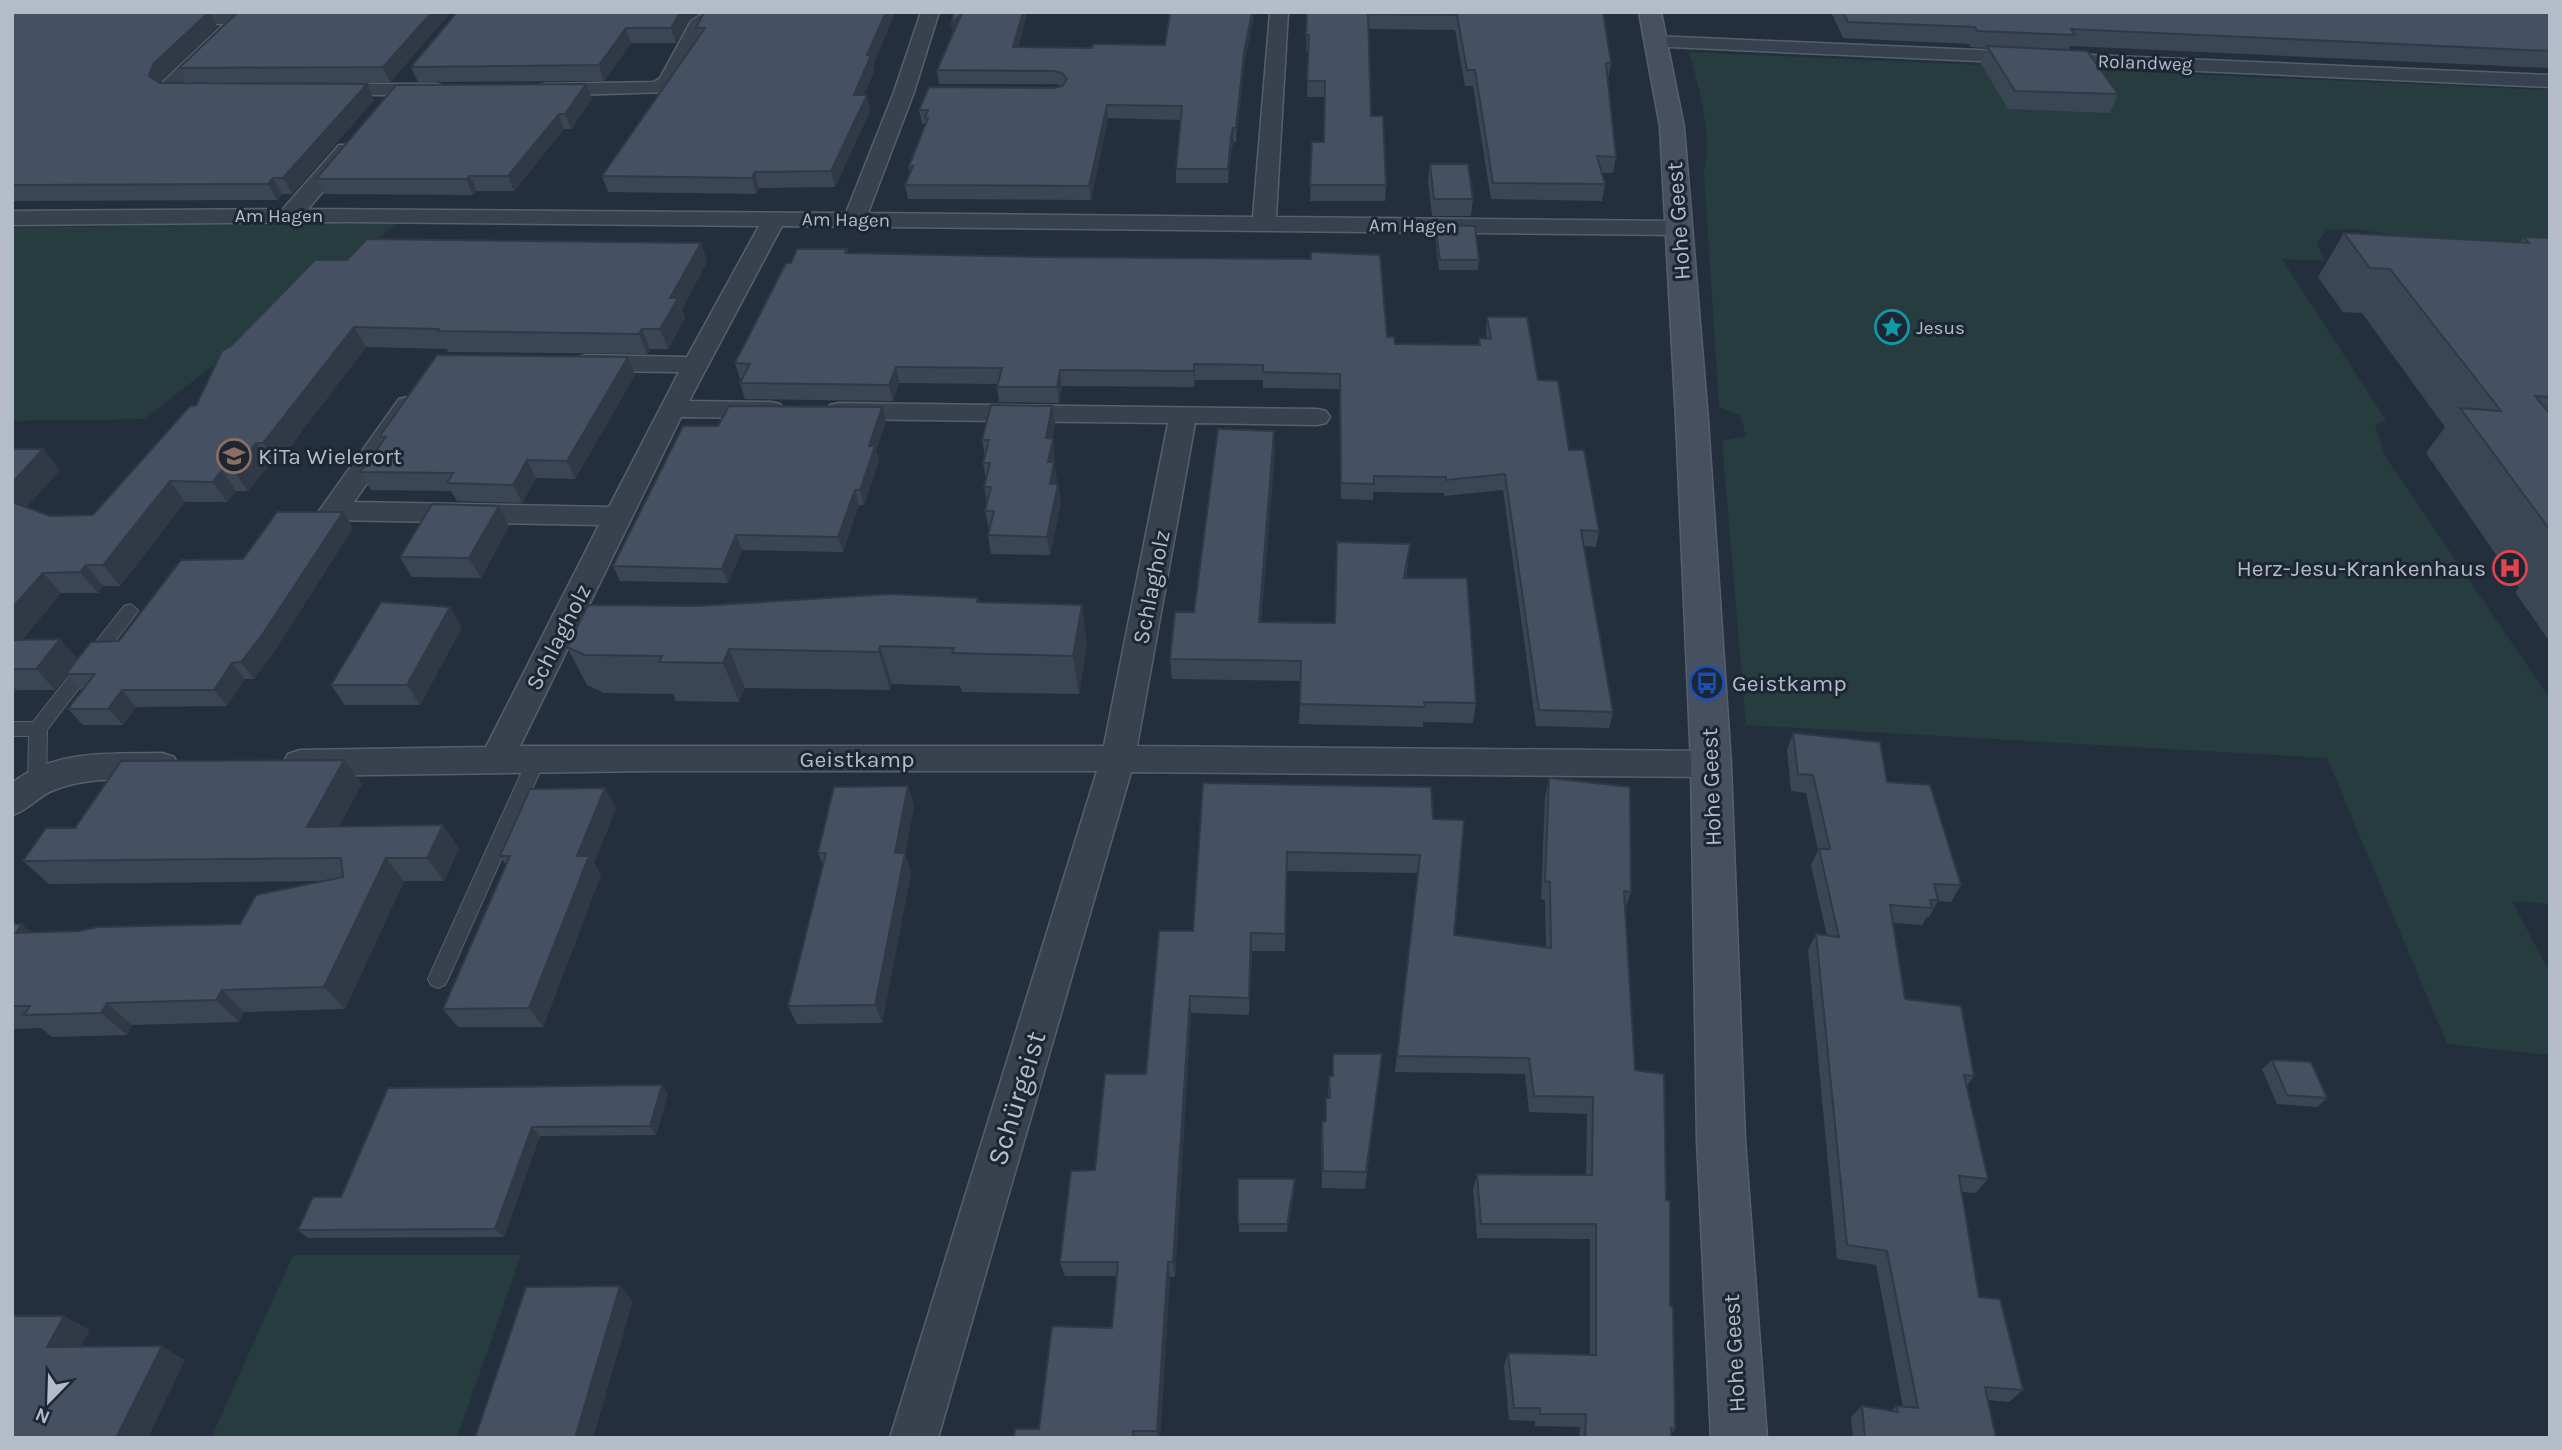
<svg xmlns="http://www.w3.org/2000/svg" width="2562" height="1450" viewBox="0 0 2562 1450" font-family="Karla,sans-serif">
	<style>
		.green { fill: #263c3f }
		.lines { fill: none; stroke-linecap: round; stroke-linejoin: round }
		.lane-casing { stroke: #565f6c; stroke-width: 2 }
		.street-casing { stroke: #565f6c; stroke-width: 3 }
		.secondary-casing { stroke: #565f6c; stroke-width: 3 }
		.lane { fill: #38414e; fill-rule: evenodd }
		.street { fill: #38414e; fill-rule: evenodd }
		.secondary { fill: #465061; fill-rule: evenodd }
		.wall { fill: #3b4654; fill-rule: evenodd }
		.shaded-wall { fill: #303945 }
		.building { fill: #455162; stroke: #303945; stroke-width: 2 }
		.labels { text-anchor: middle; stroke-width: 6; stroke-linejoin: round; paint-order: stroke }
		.far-street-label { font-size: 19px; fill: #b4bcc9; stroke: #1d2633 }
		.far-poi-label { font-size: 19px; fill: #b4bcc9; stroke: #1d2633; text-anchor: start }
		.street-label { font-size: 23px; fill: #b4bcc9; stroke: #1d2633 }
		.poi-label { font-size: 23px; fill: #b4bcc9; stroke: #1d2633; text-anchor: start }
		.near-street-label { font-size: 28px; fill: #b4bcc9; stroke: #1d2633 }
	</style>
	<rect width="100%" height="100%" fill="#242f3e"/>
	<g class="green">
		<path d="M 1689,52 L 2550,90 L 2550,256 L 2439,251 L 2383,233 L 2353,229 L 2327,230 L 2317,242 L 2324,261 L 2282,259 L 2386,420 L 2375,425 L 2385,456 L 2550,699 L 2550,904 L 2512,901 L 2550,973 L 2550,1055 L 2447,1044 L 2327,758 L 1746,725 L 1722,441 L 1746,436 L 1740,415 L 1719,407 L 1704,171 C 1714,140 1698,83 1689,52 Z"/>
		<polygon points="400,221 144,419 12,421 12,228"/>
		<polygon points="293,1255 521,1255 457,1438 211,1438"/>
	</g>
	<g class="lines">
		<g class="lane-casing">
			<g id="lane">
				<polygon points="130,604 138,610 136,614 47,730 46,782 43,787 31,787 28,782 29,736 12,736 12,722 33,722 124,606"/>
				<polygon points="537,751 543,753 546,758 448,979 445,985 438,988 431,985 428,979 528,758 531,753"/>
			</g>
		</g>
		<g class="street-casing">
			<g id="street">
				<polygon points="197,12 240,13 249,19 183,84 213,87 216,91 213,95 163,94 160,90 164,81 224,24 169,23 160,17 166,12"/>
				<polygon points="921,12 939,12 914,92 868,213 1253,217 1270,12 1288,12 1276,217 1679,221 1687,223 1690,228 1687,233 1679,235 782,226 689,401 771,402 780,404 784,410 780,416 771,418 681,417 520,746 1104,746 1168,423 839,419 830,417 826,411 830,405 839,403 1317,409 1326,411 1330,417 1326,423 1317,425 1195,423 1137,746 1711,751 1723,755 1728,764 1723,773 1711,777 1131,772 938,1438 890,1438 1097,771 653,771 300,776 288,772 283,763 288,754 300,750 486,747 599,525 333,520 323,518 319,511 399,399 408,397 417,399 421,405 354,502 609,507 679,372 586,371 577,368 573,363 577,358 586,355 687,357 759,226 349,222 12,225 12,211 283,209 339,145 355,145 358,150 308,209 846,213 894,92"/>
				<polygon points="700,15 709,21 678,82 666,92 544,96 537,94 534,90 537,86 544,84 654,82 660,78 691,21"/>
				<polygon points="1655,36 2550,75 2550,87 1648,46 1646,42"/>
				<polygon points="327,84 437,84 444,86 447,90 444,94 437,96 320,94 317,90 320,86"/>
				<path d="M 162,753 L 174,757 L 179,766 L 174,775 L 162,779 C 126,780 88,776 54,790 C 38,796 29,810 12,815 L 12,783 C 55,749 111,754 162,753 Z"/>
			</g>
		</g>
		<g class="secondary-casing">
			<polygon id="secondary" points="1639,12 1661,12 1684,127 1708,420 1731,764 1745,1140 1767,1438 1711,1438 1697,1140 1691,764 1676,420 1660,127"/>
		</g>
		<use href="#lane" class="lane"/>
		<use href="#street" class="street"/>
		<use href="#secondary" class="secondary"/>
	</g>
	<g class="wall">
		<path d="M 12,12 L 451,12 L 390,82 L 221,83 L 374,100 L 292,194 L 282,194 L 277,200 L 12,201 ZM 210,13 L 237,14 L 179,68 L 187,83 L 161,83 L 162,80 L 217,27 Z"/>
		<polygon points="457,12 895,12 873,65 874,71 864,95 870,111 835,187 759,188 756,194 608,192 602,176 699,37 696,28 703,14 701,13 689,20 676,43 631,43 604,81 418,82 411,67"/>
		<polygon points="1307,12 1603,12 1611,63 1608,79 1616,157 1613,173 1602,173 1605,184 1602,201 1491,199 1473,86 1465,86 1455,30 1369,29 1371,116 1386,185 1385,201 1310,201 1312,142 1324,142 1325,97 1307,97 1308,51 1306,51"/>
		<polygon points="1831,12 2550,12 2550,68 2070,46 2069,50 2118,94 2110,113 2008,109 1981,64 1986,48 1971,47 1969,44 1843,38"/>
		<polygon points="1026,17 1018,47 1092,48 1244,66 1236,142 1234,142 1231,151 1228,183 1176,183 1176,169 1181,120 1108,118 1091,200 908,199 905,185 910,174 909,166 926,124 922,124 919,110 1062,86 1056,84 939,84 937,70"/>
		<polygon points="592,99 571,129 564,129 514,191 477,191 473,195 324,194 316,179"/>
		<polygon points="1430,164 1473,199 1471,216 1432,216 1428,181"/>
		<polygon points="1435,225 1479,260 1478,270 1439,270 1435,235"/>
		<polygon points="2344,233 2520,242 2524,237 2550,238 2550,642 2515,592 2519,588 2426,453 2445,427 2362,313 2343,312 2318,277"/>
		<polygon points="701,243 707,262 682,309 685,318 668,349 650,349 647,354 448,352 447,349 366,347 277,464 270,464 248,491 236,491 227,502 185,502 120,586 103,586 98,593 61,593 22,640 78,659 119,641 243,559 343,512 353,528 274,652 254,679 245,679 227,706 136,707 123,725 83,725 68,709 82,690 81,690 67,675 55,690 17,690 12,696 12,449 60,470 26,507 50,516 93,515 196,406 232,345"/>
		<polygon points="847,249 848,253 1387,337 1395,344 1478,345 1479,338 1487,339 1486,332 1487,317 1538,380 1569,450 1599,531 1596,547 1584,546 1613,712 1609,728 1536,726 1503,490 1444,496 1444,493 1373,492 1373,500 1341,499 1339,389 1263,388 1263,380 1195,380 1194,387 1062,386 1059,403 999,402 997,387 998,384 899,383 893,401 745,399 740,383 742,379 740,379 735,363 791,263"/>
		<polygon points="628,357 635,375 575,479 536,478 522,503 457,501 451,491 371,490 360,472 383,441 381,437"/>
		<polygon points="882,407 886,422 876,450 879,461 864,505 859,505 843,552 742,550 728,583 620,581 613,566 718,426"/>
		<polygon points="1055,424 1052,439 1055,457 1054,462 1057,481 1056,484 1058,484 1061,503 1050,555 991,554 988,535 989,529 985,511 987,502 984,487 986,479 983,463 985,457 982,440"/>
		<polygon points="1275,451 1261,622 1335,623 1408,564 1406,578 1476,703 1473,723 1423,722 1423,727 1299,724 1301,681 1172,679 1170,659"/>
		<polygon points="509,526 481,578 412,577 400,557"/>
		<polygon points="979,602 1087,643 1079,694 962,692 960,686 892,684 890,690 745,688 739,702 676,701 673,694 604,693 587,685 567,647 698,606"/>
		<polygon points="462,627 420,705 345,705 331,685"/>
		<polygon points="1793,733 1887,782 1961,885 1951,902 1938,901 1929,917 1927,917 1922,925 1893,923 1905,999 1974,1076 1966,1087 1988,1179 1976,1193 1961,1192 1979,1297 2023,1390 2009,1402 1988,1400 1996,1438 1853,1438 1851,1417 1862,1406 1891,1411 1896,1406 1903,1407 1876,1265 1837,1259 1808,950 1816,934 1827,936 1811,865 1818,850 1806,793 1791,791 1787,750"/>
		<polygon points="1549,778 1631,892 1625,910 1635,1070 1666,1200 1675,1429 1671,1435 1671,1438 1579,1438 1580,1427 1535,1426 1535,1421 1509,1420 1504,1366 1508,1353 1590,1355 1590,1239 1477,1238 1473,1189 1477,1174 1586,1175 1587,1114 1529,1112 1525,1074 1395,1072 1418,873 1287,871 1285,951 1252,951 1249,1015 1191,1013 1175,1277 1170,1277 1160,1438 1014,1438 1039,1429 1112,1328 1116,1276 1065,1276 1060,1262 1095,1170 1146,1074 1193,931 1203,783 1433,819 1454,935 1546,947 1545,900 1541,899 1545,797"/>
		<polygon points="362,784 339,826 459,848 444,881 404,881 345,1009 244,1012 239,1022 132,1025 127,1035 52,1037 41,1028 12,1029 12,924 22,924 31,933 240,924 320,881 49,884 23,861 75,828"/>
		<polygon points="908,786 914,806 905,854 911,873 882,1023 797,1024 788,1006 823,865 818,853"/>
		<polygon points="616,808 594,863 601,875 543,1027 458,1027 443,1009 506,865 500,856"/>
		<polygon points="1333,1054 1382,1054 1365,1189 1322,1188 1321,1139 1322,1122 1325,1122 1326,1098 1328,1098 1329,1076 1332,1076"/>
		<polygon points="2272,1060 2327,1098 2317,1107 2277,1104 2262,1069"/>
		<polygon points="388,1088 668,1094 656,1135 540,1136 504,1237 308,1238 298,1230 341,1197"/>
		<polygon points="1238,1179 1295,1179 1295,1187 1287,1232 1239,1232"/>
	</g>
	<g class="shaded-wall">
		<polygon points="209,12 210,12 217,27 162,80 158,92 149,76 153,64"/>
		<polygon points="432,12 451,12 390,82 383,67"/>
		<polygon points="680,12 701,13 689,20 676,43 671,28"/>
		<polygon points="886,12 895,12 873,65 874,71 858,111 854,95 867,55"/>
		<polygon points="1023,12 1026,12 1026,17 1015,61 1013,47"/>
		<polygon points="1252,12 1255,12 1244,66 1236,142 1236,128 1244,53"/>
		<polygon points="962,13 953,37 951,24"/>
		<polygon points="626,28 631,43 604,81 599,65"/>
		<polygon points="367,84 374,100 292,194 283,178"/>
		<polygon points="586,84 592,99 571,129 565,114"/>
		<polygon points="867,95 870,111 835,187 831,171"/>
		<polygon points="1107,105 1108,118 1091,200 1089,186"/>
		<polygon points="559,114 564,129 514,191 508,176"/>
		<polygon points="1233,128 1234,142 1231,151 1228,183 1228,169 1231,137"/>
		<polygon points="755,172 759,188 756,194 752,178"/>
		<polygon points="470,176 477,191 473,195 466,179"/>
		<polygon points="273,178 282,194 277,200 268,184"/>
		<polygon points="701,243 707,262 682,309 685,318 668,349 660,329 670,298"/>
		<polygon points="354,327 366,347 277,464 263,443"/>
		<polygon points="642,329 650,349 647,354 639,334"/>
		<polygon points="628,357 635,375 575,479 567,461"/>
		<polygon points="1194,364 1195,380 1194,387"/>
		<polygon points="896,367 899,383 893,401 889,385"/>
		<polygon points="1060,370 1062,386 1059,403 1057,387"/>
		<polygon points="1052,406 1055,424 1048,457 1046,438"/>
		<polygon points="882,407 886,422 876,450 879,461 864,505 860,490 869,446"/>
		<polygon points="1274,431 1275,451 1259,642 1259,622"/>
		<polygon points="1053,439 1055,457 1051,481 1048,462"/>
		<polygon points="256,443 270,464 248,491 234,471"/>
		<polygon points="43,449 60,470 17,518 12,513 12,483"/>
		<polygon points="527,460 536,478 522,503 513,485"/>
		<polygon points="1054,462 1057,481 1053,503 1050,484"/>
		<polygon points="222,470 236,491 227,502 213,482"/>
		<polygon points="170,481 185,502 120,586 103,565"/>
		<polygon points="1058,484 1061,503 1050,555 1047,537"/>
		<polygon points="855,490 859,505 843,552 838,537"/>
		<polygon points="499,506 509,526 481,578 469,558"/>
		<polygon points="343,512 353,528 274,652 254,679 241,662"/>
		<polygon points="736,535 742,550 728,583 722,569"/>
		<polygon points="86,565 103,586 98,593 80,572"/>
		<polygon points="43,573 61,593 12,652 12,608"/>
		<polygon points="1082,605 1087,643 1079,694 1073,656"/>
		<polygon points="450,607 462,627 420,705 407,685"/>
		<polygon points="60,639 79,660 55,690 36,669"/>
		<polygon points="880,646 892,684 890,690 879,652"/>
		<polygon points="729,649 745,688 739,702 723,663"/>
		<polygon points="232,663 245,679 227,706 214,690"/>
		<polygon points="12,685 17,690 12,696"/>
		<polygon points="122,690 136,707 123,725 108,709"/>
		<polygon points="344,760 362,784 326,850 307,827"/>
		<polygon points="908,786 914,806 905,854 911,873 882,1023 875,1005 895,853"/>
		<polygon points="605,788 616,808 594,863 601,875 543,1027 529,1008 577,856"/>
		<polygon points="443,825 459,848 444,881 427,858"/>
		<polygon points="386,858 404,881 345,1009 324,987"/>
		<polygon points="22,924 48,947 16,933"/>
		<polygon points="1251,933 1252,951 1249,1015 1249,998"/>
		<polygon points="222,990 244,1012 239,1022 216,1000"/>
		<polygon points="1190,996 1191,1013 1175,1277 1173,1262"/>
		<polygon points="107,1003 132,1025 127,1035 101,1013"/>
		<polygon points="662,1085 668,1094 656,1135 650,1126"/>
		<polygon points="532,1127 540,1136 504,1237 495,1229"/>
		<polygon points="1295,1179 1295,1187 1287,1232 1287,1224"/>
		<polygon points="1168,1262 1170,1277 1160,1438 1158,1438 1157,1431"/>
		<polygon points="620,1286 633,1301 593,1438 575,1438"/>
		<polygon points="64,1316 90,1330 73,1361 47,1347"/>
		<polygon points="162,1346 185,1360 148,1438 116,1438"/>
	</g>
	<g class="building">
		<polygon points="12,12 209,12 153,64 149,76 160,83 367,84 283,178 273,178 268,184 12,185"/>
		<polygon points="238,12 432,12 383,67 179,68"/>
		<polygon points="457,12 680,12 671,28 626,28 599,65 411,67"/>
		<polygon points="704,12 886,12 867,55 871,55 854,95 867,95 831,171 755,172 752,178 602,176 705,28 696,28"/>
		<polygon points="954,12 1023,12 1013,47 1092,48 1093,44 1165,45 1170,12 1252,12 1244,53 1236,128 1233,128 1231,137 1228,169 1176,169 1182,106 1107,105 1089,186 905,185 913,166 909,166 928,118 925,118 928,110 919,110 929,87 1054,88 1062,86 1067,79 1062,73 1054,71 937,70 962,13 951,24"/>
		<polygon points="1307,12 1603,12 1611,63 1606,63 1616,157 1597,156 1605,184 1493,183 1475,70 1467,70 1457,15 1368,14 1371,116 1383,116 1386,185 1310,185 1312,142 1324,142 1325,81 1307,81 1309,35 1306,35"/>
		<polygon points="1843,12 2550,12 2550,51 2071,29 2075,35 1977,31 1975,27 1848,22"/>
		<polygon points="1987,46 2087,51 2118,94 2015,91"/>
		<polygon points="586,84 565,114 559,114 508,176 470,176 466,179 316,179 396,85"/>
		<polygon points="1430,164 1468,164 1473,199 1434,199"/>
		<polygon points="1435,225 1475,226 1479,260 1440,260"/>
		<polygon points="2344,233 2529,243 2524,237 2550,238 2550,397 2535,396 2550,414 2550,530 2460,408 2501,411 2390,269 2370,268"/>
		<polygon points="367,239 701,243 670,298 678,298 660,329 642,329 639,334 438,331 439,329 354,327 263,443 256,443 234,471 222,470 213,482 170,481 103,565 86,565 80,572 43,573 12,608 12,502 50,516 93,515 190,406 196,406 222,351 232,345 315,260 347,260"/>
		<polygon points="797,249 847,249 845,253 1042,257 1311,259 1311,252 1380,255 1387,337 1394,337 1395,344 1480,345 1479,338 1491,339 1487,317 1527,317 1538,380 1558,381 1569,450 1584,450 1599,531 1581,530 1613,712 1539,710 1505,474 1446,480 1446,477 1374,476 1374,484 1341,483 1340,374 1263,372 1263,365 1194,364 1194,371 1060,370 1057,387 997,387 1002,368 896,367 889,385 740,383 750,364 735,363 786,263 791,263"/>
		<polygon points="437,355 628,357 567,461 527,460 513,485 447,483 453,473 360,472 386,437 381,437 382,433"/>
		<polygon points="991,405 1052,406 1046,438 1053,439 1048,462 1054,462 1050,484 1058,484 1047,537 988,535 994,511 985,511 991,487 984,487 990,463 983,463 989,440 982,440"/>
		<polygon points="729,406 882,407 869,446 875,446 860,490 855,490 838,537 736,535 722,569 613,566 683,426 718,426"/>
		<polygon points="1218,429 1274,431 1259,622 1335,623 1337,542 1410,544 1404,578 1467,578 1476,703 1424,702 1425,707 1300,704 1301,661 1170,659 1175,612 1194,612"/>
		<polygon points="12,449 43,449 12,483"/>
		<polygon points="432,504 499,506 469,558 400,557"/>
		<polygon points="277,512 343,512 262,635 241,662 232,663 214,690 122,690 108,709 68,709 95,674 66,674 91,642 119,641 181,560 243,559"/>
		<polygon points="890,594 978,598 977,602 1082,605 1073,656 952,653 954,648 880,646 879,652 729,649 723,663 659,662 662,656 585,655 567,647 588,605 698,606"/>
		<polygon points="381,602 450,607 407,685 331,685"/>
		<polygon points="60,639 36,669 12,669 12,640"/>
		<polygon points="1793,733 1880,742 1887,782 1930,785 1961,885 1934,884 1938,900 1930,900 1932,908 1890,905 1905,999 1961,1006 1974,1076 1964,1075 1988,1179 1959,1176 1979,1297 2000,1299 2023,1390 1985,1387 1996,1438 1865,1438 1862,1406 1898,1412 1896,1406 1918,1408 1887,1251 1847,1245 1816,934 1839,937 1819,849 1830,849 1813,775 1798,774"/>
		<polygon points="344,760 307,827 443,825 427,858 386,858 324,987 222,990 216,1000 107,1003 101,1013 24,1015 30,1006 12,1006 12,924 22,924 16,933 79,931 98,927 240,924 256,895 343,877 341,858 23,861 46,828 75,828 121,761"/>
		<polygon points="1549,778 1630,787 1631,892 1624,891 1635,1070 1664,1074 1666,1200 1670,1201 1670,1306 1673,1307 1675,1429 1671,1428 1671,1438 1585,1438 1586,1414 1540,1414 1540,1408 1514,1408 1508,1353 1596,1355 1596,1224 1481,1224 1477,1174 1592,1175 1593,1097 1534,1096 1529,1058 1397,1056 1420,855 1287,852 1285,934 1251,933 1249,998 1190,996 1173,1262 1168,1262 1157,1431 1133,1431 1133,1438 1014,1438 1015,1429 1039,1429 1052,1326 1112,1328 1118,1262 1060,1262 1071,1171 1095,1170 1105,1074 1146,1074 1159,931 1193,931 1203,783 1431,787 1433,819 1464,820 1454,935 1551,948 1550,882 1545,881"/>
		<polygon points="908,786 895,853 905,853 875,1005 788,1006 826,853 818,853 834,787"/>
		<polygon points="605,788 577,856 589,856 529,1008 443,1009 510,856 500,856 530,789"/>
		<polygon points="1333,1054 1382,1054 1366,1172 1323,1171 1322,1122 1326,1121 1326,1098 1330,1098 1329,1076 1333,1076"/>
		<polygon points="2272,1060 2311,1062 2327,1098 2287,1095"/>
		<polygon points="662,1085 650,1126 532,1127 495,1229 298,1230 313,1197 341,1197 388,1088"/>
		<polygon points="1238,1179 1295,1179 1287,1224 1238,1224"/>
		<polygon points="620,1286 575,1438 475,1438 526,1287"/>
		<polygon points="12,1316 64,1316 47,1347 162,1346 116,1438 12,1438"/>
	</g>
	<defs>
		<g id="sight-ring" transform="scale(1.75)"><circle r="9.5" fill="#1d2633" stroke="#0f9aa8" stroke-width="1.5"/><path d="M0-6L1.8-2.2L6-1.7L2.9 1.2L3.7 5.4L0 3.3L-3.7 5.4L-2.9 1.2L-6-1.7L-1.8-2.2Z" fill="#0f9aa8"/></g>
		<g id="school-ring" transform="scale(1.75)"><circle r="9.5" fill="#1d2633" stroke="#8d6e63" stroke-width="1.5"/><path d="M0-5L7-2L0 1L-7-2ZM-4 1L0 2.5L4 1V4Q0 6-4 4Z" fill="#8d6e63"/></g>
		<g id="hospital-ring" transform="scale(1.75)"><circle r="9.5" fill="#1d2633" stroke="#e0444e" stroke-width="1.5"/><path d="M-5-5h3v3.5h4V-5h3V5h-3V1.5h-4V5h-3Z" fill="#e0444e"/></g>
		<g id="bus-ring" transform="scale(1.75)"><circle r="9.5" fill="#1d2633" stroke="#1a4fb4" stroke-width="1.5"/><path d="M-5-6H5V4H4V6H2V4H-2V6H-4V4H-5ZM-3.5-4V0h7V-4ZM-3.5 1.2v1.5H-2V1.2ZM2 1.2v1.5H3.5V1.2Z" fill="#1a4fb4"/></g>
	</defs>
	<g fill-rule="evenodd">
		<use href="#sight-ring" x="1892" y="327"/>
		<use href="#school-ring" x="234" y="456"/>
		<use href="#hospital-ring" x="2510" y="568"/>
		<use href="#bus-ring" x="1707" y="683"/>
	</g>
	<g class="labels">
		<g class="far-street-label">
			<text transform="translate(2145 62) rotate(2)" y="7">Rolandweg</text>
			<text x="279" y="222">Am Hagen</text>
			<text transform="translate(846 219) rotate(1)" y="7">Am Hagen</text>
			<text transform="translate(1413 225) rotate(1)" y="7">Am Hagen</text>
		</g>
		<g class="far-poi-label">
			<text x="1916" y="334">Jesus</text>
		</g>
		<g class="street-label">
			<text transform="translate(1678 221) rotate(-94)" y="8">Hohe Geest</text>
			<text transform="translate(1151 587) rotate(-79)" y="8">Schlagholz</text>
			<text transform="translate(558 637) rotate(-63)" y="8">Schlagholz</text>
			<text x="857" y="767">Geistkamp</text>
			<text transform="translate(1711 787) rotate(-92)" y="8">Hohe Geest</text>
			<text transform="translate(1734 1353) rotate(-93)" y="8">Hohe Geest</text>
		</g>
		<g class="poi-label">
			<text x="258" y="464">KiTa Wielerort</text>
			<text x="2486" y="576" text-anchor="end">Herz-Jesu-Krankenhaus</text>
			<text x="1732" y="691">Geistkamp</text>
		</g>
		<g class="near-street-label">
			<text transform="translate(1016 1098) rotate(-73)" y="10">Schürgeist</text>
		</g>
	</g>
	<rect width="2562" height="1450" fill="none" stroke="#b4bcc9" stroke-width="28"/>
	<g transform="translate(49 1401) rotate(203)" stroke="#1d2633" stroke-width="5" paint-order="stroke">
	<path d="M0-5L12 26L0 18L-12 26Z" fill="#b4bcc9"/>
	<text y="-10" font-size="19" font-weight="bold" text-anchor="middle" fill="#b4bcc9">N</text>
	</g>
</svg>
